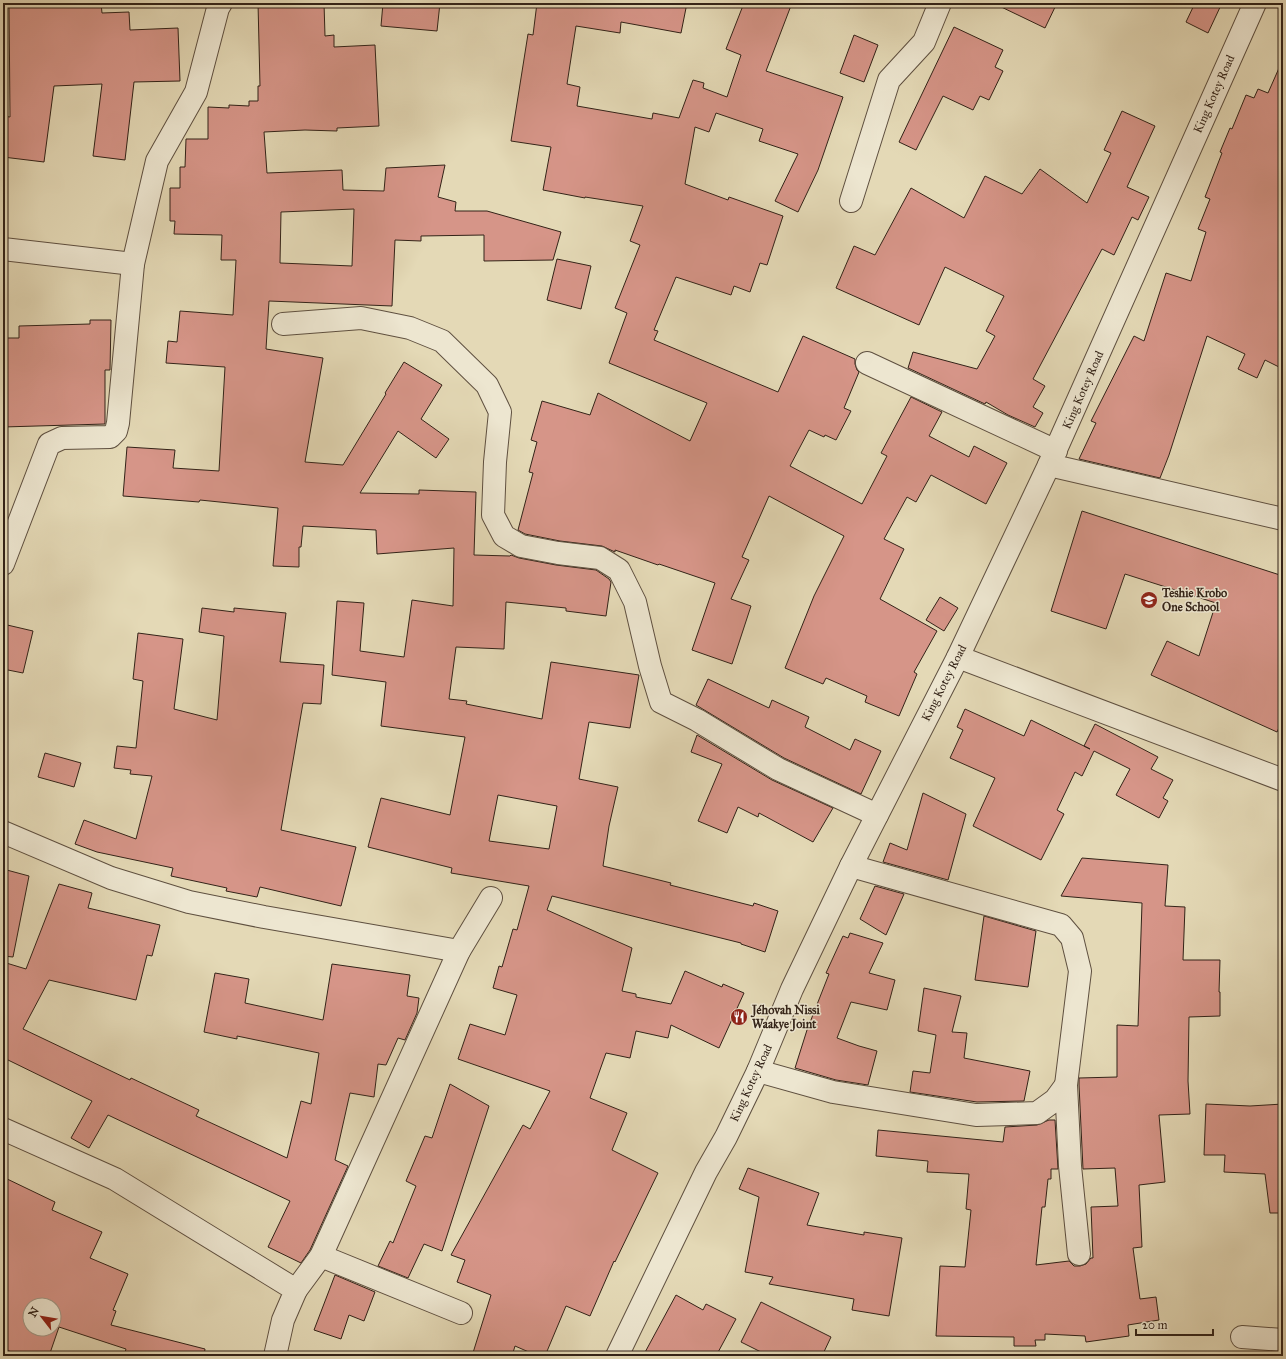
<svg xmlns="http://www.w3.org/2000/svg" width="1286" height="1359" viewBox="0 0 1286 1359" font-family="'IM FELL Great Primer',serif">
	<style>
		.building { fill: #d69588; stroke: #332318; fill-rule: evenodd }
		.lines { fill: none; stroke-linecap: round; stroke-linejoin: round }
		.minor-casing { stroke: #5f5040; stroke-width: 24 }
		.tertiary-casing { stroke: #5f5040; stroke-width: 24 }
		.minor { stroke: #ede6d0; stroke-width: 22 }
		.tertiary { stroke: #ede6d0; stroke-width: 22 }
		.labels { text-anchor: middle; stroke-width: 3; stroke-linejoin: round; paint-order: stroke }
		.street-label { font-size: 12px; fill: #332318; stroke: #ede6d0 }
		.poi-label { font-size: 12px; font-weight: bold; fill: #332318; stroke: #ede6d0; text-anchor: start }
	</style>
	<rect width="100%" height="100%" fill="#e4d9b6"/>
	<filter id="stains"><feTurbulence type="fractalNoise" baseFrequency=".005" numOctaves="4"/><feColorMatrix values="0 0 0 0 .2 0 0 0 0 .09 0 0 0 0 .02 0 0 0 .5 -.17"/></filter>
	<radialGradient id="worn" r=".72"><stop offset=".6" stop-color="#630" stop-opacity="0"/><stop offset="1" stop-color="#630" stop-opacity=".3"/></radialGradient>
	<g class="building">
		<polygon points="9,3 101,3 102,13 129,12 130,30 178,28 180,81 134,82 125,160 93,156 102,84 54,86 44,162 3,157 3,116 10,117"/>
		<path d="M 258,3 L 324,3 L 325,36 L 334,35 L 334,47 L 375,45 L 379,126 L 337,128 L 337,131 L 305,130 L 264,132 L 267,173 L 342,170 L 343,190 L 384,191 L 386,168 L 445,165 L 438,197 L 456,202 L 455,211 L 487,211 L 561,232 L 553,260 L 484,261 L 484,235 L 421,236 L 421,241 L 395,240 L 392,306 L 269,301 L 266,349 L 323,358 L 305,462 L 343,465 L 386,394 L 385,393 L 404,362 L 442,385 L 421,419 L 449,439 L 436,458 L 398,431 L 360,493 L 419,494 L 419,490 L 476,492 L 474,555 L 510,556 L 511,555 L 519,558 L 556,565 L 596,570 L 609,579 L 611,582 L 606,616 L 566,611 L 566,608 L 506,602 L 504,649 L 456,647 L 449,699 L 467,701 L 466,704 L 542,719 L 551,662 L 639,675 L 630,728 L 589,722 L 579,779 L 618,787 L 609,826 L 603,866 L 671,883 L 670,885 L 753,906 L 754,903 L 778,911 L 765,952 L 741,944 L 741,943 L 552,896 L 547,910 L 632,948 L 622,991 L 636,994 L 636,997 L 671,1004 L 685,971 L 722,987 L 723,984 L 744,993 L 719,1048 L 671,1025 L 668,1038 L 636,1031 L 630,1058 L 606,1053 L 590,1098 L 627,1113 L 612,1150 L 658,1173 L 615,1262 L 614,1261 L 590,1316 L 566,1306 L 545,1356 L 538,1356 L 515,1346 L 512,1356 L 472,1356 L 491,1295 L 457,1282 L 465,1260 L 451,1255 L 523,1125 L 530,1129 L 550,1091 L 458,1059 L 470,1024 L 505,1035 L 517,995 L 493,988 L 499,966 L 502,967 L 513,929 L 517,930 L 529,886 L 451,873 L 452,868 L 368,847 L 381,798 L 450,815 L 465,737 L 381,726 L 386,682 L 332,675 L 337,601 L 364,603 L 360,651 L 404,657 L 412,600 L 453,606 L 454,548 L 377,554 L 376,530 L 303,526 L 301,547 L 299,547 L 299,567 L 273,566 L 278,508 L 200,500 L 199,502 L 123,496 L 127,447 L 175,450 L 173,468 L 219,471 L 225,367 L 166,363 L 168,341 L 177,342 L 180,311 L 233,315 L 236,260 L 221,260 L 222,235 L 174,234 L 175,221 L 170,221 L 170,188 L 180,188 L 180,167 L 185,167 L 186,139 L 208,139 L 208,107 L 229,108 L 229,105 L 249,106 L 249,101 L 258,101 L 258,86 L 260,86 ZM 354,209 L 352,266 L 280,263 L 281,212 ZM 498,795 L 557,806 L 549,849 L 489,841 Z"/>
		<polygon points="383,3 440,3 437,31 381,26"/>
		<polygon points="537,3 687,3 681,33 621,22 620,33 576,26 567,84 580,87 577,106 652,119 653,113 679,118 693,80 704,83 703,88 727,97 741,55 726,49 744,3 792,3 766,71 843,97 818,170 798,212 775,201 798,154 759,141 763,129 716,113 709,132 695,127 685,184 728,200 729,197 783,216 767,265 760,263 750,292 734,286 731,295 676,277 654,330 658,331 654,340 778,392 803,336 855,359 855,364 857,370 859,372 844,408 851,411 836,440 825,435 824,437 809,430 790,466 862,504 887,456 881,453 911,397 942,412 929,436 969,457 974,446 1007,463 986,504 931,475 916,502 907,497 884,539 904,549 880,599 937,631 914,672 917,674 899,716 865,702 867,696 826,678 823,684 785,668 814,596 844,536 769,496 742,557 749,560 731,599 751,606 732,664 692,650 715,583 659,564 658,565 615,550 615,552 602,546 560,541 525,534 518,530 533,473 529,472 537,442 531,440 542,401 590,415 598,393 690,441 707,403 609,363 627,313 615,308 640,245 630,241 643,206 585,197 585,198 543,190 551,147 511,141 528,34 533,35"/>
		<polygon points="993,3 1057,3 1045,28"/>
		<polygon points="1195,3 1222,3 1208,33 1186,22"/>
		<polygon points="954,27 1003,50 995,67 1003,71 989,100 980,96 973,110 943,96 916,150 899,142"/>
		<polygon points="854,35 878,45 864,82 840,73"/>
		<polygon points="1283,59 1283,369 1265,360 1257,378 1238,369 1245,354 1207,336 1169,455 1160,478 1079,459 1096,423 1091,421 1134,336 1144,341 1166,273 1191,281 1206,232 1198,229 1210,199 1205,197 1222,153 1220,152 1230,128 1232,129 1246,95 1254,98 1258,89 1268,93"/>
		<polygon points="1122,111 1155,126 1127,187 1149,197 1138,220 1132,217 1114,255 1102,249 1033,379 1045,386 1033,407 1043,413 1035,427 1008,415 986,402 985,404 908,368 913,352 977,369 995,336 986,331 1004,296 945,267 919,325 836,288 854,246 875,255 911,188 964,218 985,176 1022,194 1040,169 1087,203 1111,153 1104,150"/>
		<polygon points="557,259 591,266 581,309 547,300"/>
		<polygon points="90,320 111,320 110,370 105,370 105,424 3,427 3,338 19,338 19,326 90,324"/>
		<polygon points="1082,511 1283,576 1283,719 1277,732 1151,675 1167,641 1199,656 1216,603 1125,574 1106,629 1051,611"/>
		<polygon points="940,597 958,608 944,631 926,620"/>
		<polygon points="202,608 234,612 234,608 286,613 280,662 324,665 321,704 303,703 281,830 356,847 341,906 260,887 257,897 226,891 227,888 171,876 173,868 97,852 75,844 84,820 136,839 152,776 130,774 131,770 114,768 117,746 136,748 143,681 133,679 138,633 183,639 174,709 217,720 224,636 199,632"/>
		<polygon points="3,624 33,631 23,673 3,669"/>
		<polygon points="708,679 769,708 772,700 809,717 805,727 850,750 855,739 881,751 861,794 784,758 696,705"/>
		<polygon points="965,709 1024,736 1031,720 1090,749 1084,746 1095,724 1158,757 1151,769 1173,780 1163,798 1168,801 1159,818 1116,795 1130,769 1094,751 1082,776 1075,772 1057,810 1064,814 1041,860 973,826 995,778 950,758 963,730 957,727"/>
		<polygon points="697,735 772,780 833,808 813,842 759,813 758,817 738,807 727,833 698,821 722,764 691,752"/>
		<polygon points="45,753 81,763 74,787 38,777"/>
		<polygon points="923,793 966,814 948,880 883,862 890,843 907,850"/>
		<polygon points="1082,858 1168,865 1165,906 1185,907 1183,960 1220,960 1219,992 1220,992 1220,1016 1189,1017 1188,1081 1190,1114 1159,1115 1165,1182 1139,1185 1142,1247 1133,1248 1140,1299 1156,1297 1159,1320 1128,1325 1129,1336 1086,1342 1085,1336 1045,1334 1045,1340 1035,1340 1036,1346 1014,1346 1014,1337 936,1336 940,1266 965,1267 971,1210 966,1209 969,1174 927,1172 928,1161 876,1156 878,1130 1003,1142 1005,1127 1037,1125 1049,1120 1055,1120 1058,1169 1051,1169 1051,1179 1048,1179 1045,1207 1042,1207 1036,1265 1069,1261 1074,1266 1080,1266 1086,1264 1091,1258 1093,1258 1091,1207 1118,1206 1115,1168 1083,1169 1079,1085 1079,1078 1117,1077 1117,1025 1138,1026 1142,903 1061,896"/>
		<polygon points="3,869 29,876 13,957 3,956"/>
		<polygon points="59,884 92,893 88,908 160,925 152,956 147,955 136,1000 49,980 23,1029 130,1080 131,1078 199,1110 196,1116 287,1158 301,1101 311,1104 319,1053 237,1036 237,1039 204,1032 215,973 249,979 245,1003 323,1020 332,964 410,975 407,996 419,998 417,1013 405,1040 398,1038 386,1065 378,1064 374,1097 350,1093 335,1160 348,1166 310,1250 301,1263 268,1247 290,1201 108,1115 89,1148 71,1138 92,1101 6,1059 3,1065 3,962 26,969"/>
		<polygon points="875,886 904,894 886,935 860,919"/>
		<polygon points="984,916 1036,931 1028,987 975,980"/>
		<polygon points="850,933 883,943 869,973 895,980 887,1010 851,1002 837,1038 859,1046 877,1051 868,1085 836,1080 795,1068 807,1030 829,974 826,973 843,936 848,938"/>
		<polygon points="924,988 961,996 952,1032 967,1033 964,1058 1030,1071 1024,1101 977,1102 910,1092 913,1071 930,1073 936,1035 918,1031"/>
		<polygon points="450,1084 489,1106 442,1251 424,1244 408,1278 378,1266 390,1241 393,1243 416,1186 406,1181 425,1136 432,1138"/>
		<polygon points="1206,1104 1250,1106 1283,1104 1283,1213 1270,1213 1265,1174 1224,1172 1225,1155 1204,1155"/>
		<polygon points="748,1168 819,1193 807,1225 864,1235 864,1232 902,1238 889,1316 852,1310 854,1299 769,1284 773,1277 745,1272 759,1197 739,1189"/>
		<path d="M 3,1177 L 55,1202 L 52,1210 L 102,1232 L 90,1258 L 128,1274 L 113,1310 L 116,1311 L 111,1325 L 205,1349 L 204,1356 L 124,1356 L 126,1349 L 59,1327 L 49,1356 L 24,1356 L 3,1349 ZM 30,1305 L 54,1305 L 54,1329 L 30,1329 Z"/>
		<polygon points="335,1275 375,1292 364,1321 349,1315 341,1339 314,1330"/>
		<polygon points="676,1295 703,1310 706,1304 736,1319 716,1356 643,1356"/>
		<polygon points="761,1302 831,1337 822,1356 769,1356 741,1342"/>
	</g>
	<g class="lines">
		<g class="minor-casing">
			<g id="minor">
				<polyline points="851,201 889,80 924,42 940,3"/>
				<polyline points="3,249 133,264"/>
				<polyline points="283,324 361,318 410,328 442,341 487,385 500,412 495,462 493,515 504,536 521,546 558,553 600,558 619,570 635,602 650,666 661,702 697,720 778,769 877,815"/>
				<polyline points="867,363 1056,451"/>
				<polyline points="1049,465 1283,519"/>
				<polyline points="3,564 49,444 62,438 110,437 116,431 118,423 133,264 157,161 196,92 218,8 221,3"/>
				<polyline points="958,657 1283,780"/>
				<polyline points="3,832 111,878 189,902 264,917 459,951"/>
				<polyline points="851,866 1061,925 1072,938 1080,971 1066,1085"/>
				<polyline points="758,1071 833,1092 976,1115 1037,1113 1055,1100 1066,1085 1070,1166 1079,1254"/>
				<polyline points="3,1129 115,1179 296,1290 283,1320 275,1356"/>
				<polyline points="321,1256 461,1313"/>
				<polyline points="296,1290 321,1256 459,951 491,898"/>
				<polyline points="1242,1337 1283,1340"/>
			</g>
		</g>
		<g class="tertiary-casing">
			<polyline id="tertiary" points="617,1356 706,1172 726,1137 758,1071 792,989 851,866 958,657 1049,465 1255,3"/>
		</g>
		<use href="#minor" class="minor"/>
		<use href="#tertiary" class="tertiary"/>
	</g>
	<defs>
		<g id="school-disc" transform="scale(0.9)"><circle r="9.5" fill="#8f2418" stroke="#ede6d0"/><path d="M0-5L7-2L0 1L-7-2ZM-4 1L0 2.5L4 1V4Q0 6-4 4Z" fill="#fff"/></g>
		<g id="restaurant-disc" transform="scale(0.9)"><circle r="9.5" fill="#8f2418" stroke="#ede6d0"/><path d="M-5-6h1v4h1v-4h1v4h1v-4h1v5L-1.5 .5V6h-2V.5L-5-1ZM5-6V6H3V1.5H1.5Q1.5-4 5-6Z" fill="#fff"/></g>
	</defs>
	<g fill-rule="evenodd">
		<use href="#school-disc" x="1149" y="600"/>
		<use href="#restaurant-disc" x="739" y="1017"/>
	</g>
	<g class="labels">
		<g class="street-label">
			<text transform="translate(1214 94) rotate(-66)" y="4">King Kotey Road</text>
			<text transform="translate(1083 390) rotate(-66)" y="4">King Kotey Road</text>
			<text transform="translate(944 683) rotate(-63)" y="4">King Kotey Road</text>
			<text transform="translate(751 1083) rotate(-65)" y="4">King Kotey Road</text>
		</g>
		<g class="poi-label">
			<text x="1162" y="597">Teshie Krobo<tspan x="1162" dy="14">One School</tspan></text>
			<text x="752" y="1014">Jéhovah Nissi<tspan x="752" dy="14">Waakye Joint</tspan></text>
		</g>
	</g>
	<rect width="1286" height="1359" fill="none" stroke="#e4d9b6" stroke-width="16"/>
	<rect x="4" y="4" width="1278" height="1351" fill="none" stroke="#332318" stroke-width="2"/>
	<rect x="8" y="8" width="1270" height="1343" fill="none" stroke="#332318"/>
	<g transform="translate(42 1317) rotate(301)"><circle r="19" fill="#ede6d0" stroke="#a39886"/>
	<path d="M0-3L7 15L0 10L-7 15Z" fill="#8f2418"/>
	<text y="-6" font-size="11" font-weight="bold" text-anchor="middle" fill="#332318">N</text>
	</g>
	<path d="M1136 1329v6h77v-6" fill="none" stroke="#332318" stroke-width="2"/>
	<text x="1142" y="1329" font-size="12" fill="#332318" stroke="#ede6d0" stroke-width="3" paint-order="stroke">20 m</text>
	<rect width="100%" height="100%" filter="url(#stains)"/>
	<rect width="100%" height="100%" fill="url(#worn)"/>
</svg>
